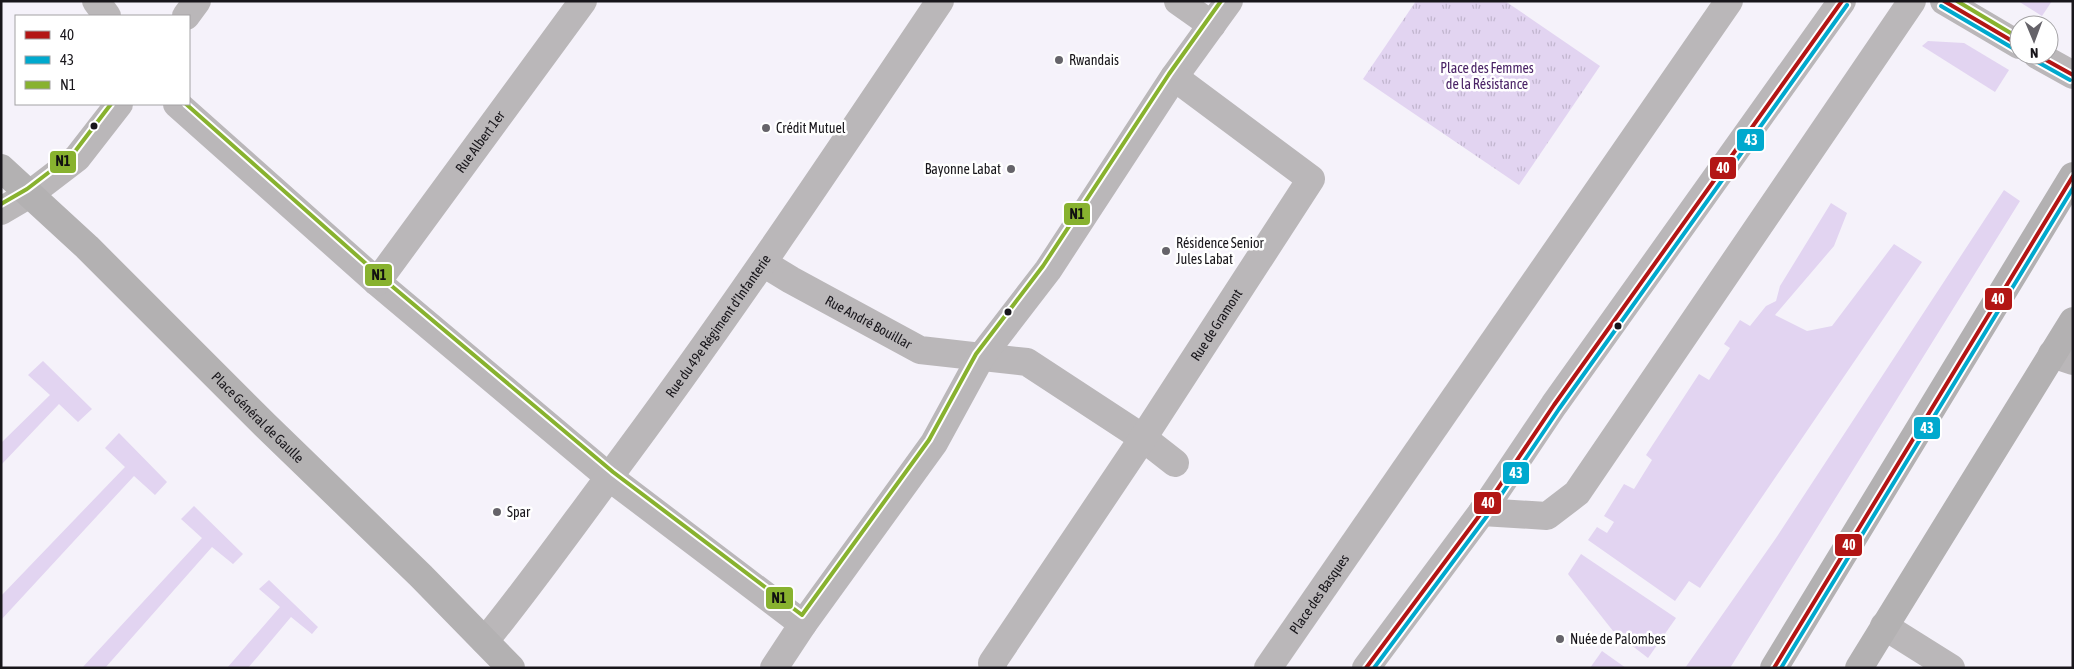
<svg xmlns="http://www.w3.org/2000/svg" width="2074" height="669" viewBox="0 0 2074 669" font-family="'Asap Condensed',sans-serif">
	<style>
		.green { fill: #e2d4f1 }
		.park { fill: url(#park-tufts) }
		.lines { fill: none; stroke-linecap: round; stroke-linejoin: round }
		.minor { stroke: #bab7b9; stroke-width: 28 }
		.major { stroke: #b3b1b2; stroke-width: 28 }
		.bus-1-casing { stroke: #fff; stroke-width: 8 }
		.bus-2-casing { stroke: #fff; stroke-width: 8 }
		.bus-3-casing { stroke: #fff; stroke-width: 8 }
		.bus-1 { stroke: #b31615; stroke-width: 4 }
		.bus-2 { stroke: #00a9ce; stroke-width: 4 }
		.bus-3 { stroke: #88b22f; stroke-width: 4 }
		.poi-dot { fill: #656369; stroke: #fff; stroke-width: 2 }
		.bus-dot { fill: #18161b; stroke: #fff; stroke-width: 2 }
		.labels { text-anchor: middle; stroke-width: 5; stroke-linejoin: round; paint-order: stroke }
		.poi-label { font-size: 14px; fill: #18161b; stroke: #fff; text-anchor: start }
		.park-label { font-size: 14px; fill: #4a2366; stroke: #fff }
		.street-label { font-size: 14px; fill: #18161b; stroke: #fff }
		.line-badge { stroke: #fff; stroke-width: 2 }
		.badge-label { font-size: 14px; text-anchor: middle; font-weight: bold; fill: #fff }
		.pale-badge-label { font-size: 14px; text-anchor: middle; font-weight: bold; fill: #111 }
	</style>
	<defs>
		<pattern id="park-tufts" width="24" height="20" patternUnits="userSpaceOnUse" patternTransform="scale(1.25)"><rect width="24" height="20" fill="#e2d4f1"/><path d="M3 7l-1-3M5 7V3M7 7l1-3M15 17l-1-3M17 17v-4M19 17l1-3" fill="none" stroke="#c1b5ce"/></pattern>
	</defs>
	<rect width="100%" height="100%" fill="#f5f2fa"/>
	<g class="green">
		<polygon points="2018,1 2052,1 2042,16"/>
		<polygon points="1928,41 1964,43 2009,70 1995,92 1922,46"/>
		<polygon points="2004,190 2020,201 1730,668 1685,668 1776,538"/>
		<polygon points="1831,203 1847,213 1834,246 1775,315 1807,331 1832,326 1894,244 1922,262 1700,588 1689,581 1675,601 1588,540 1597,527 1607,533 1614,522 1604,516 1624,484 1634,489 1652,460 1646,455 1699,374 1709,380 1730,348 1724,344 1740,320 1750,326 1766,306 1776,301 1780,286"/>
		<polygon points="43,361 92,409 78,422 59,404 1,465 1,443 50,395 28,375"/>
		<polygon points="119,433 167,482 155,495 134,476 1,620 1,596 125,467 105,448"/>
		<polygon points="194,506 243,554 233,564 212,547 105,668 82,668 202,538 181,519"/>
		<polygon points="1581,554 1676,618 1648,658 1613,631 1568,574"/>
		<polygon points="269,580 318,627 312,634 291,617 248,668 227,668 280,607 259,589"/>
		<polygon points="1602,651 1626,668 1590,668"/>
	</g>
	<polygon class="park" points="1416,1 1505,1 1600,66 1519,185 1363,79"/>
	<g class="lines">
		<g class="minor">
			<polyline points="96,1 107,16"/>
			<polyline points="1178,1 1212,25"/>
			<polyline points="1944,1 2019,45"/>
			<polyline points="186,16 197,1"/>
			<polyline points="2037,55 2073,75"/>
			<polyline points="177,104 377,282 609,477 803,624"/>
			<polyline points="1,211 30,194 77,158 119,104"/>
			<path id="s1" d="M 763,263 L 791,280 L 920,350 L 1027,362 L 1143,438 L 1175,463"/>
			<path id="s2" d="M 377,282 L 583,1"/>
			<polyline points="2052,354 2073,361"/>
			<polyline points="1482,512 1547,516 1577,493 1912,1"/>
			<polyline points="1884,626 1951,668"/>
			<path id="s3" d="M 485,641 C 528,588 568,532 609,477 C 725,322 832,162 940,1"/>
			<polyline points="774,668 803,624 934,443 981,357 1048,270 1174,77 1229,1"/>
			<path id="s4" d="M 993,668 L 992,663 L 1143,438 L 1311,179 L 1174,77"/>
			<path id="s5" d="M 1268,668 L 1729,1"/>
			<polyline points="1366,668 1482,512 1554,405 1842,1"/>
		</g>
		<g class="major">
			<path id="s6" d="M 1,168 L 87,247 L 265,425 L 421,576 L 511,668"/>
			<polyline points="1774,668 2073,176"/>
			<polyline points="1859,668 2073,321"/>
		</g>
		<g class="bus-1-casing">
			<g id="bus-1">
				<polyline points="1944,1 2019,45"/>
				<polyline points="2037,55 2073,75"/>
				<polyline points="1366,668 1482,512 1554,405 1842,1"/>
				<polyline points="1774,668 2073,176"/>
			</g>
		</g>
		<g class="bus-2-casing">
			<g id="bus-2">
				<polyline points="1941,6 2016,50"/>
				<polyline points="2034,60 2070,80"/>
				<polyline points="1374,668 1487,516 1559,409 1847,5"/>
				<polyline points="1781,668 2073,188"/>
			</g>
		</g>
		<g class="bus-3-casing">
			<g id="bus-3">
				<polyline points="1957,1 2019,38"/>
				<polyline points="186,104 381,277 613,472 802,615 929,440 976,354 1043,266 1169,74 1221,1"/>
				<polyline points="1,204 27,189 73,154 111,104"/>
			</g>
		</g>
		<use href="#bus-1" class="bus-1"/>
		<use href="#bus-2" class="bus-2"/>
		<use href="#bus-3" class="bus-3"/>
	</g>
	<g class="poi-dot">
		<circle cx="1059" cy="60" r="5"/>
		<circle cx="766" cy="128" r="5"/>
		<circle cx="1011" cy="169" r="5"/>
		<circle cx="1166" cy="251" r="5"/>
		<circle cx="497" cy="512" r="5"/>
		<circle cx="1560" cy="639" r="5"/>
	</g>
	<g class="bus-dot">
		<circle cx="94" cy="126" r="4.5"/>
		<circle cx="1008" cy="312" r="4.5"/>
		<circle cx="1618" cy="326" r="4.5"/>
	</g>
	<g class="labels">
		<g class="poi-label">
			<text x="1069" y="65">Rwandais</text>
			<text x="776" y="133">Crédit Mutuel</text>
			<text x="1001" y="174" text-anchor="end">Bayonne Labat</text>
			<text x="1176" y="248">Résidence Senior<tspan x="1176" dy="16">Jules Labat</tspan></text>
			<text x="507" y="517">Spar</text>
			<text x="1570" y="644">Nuée de Palombes</text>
		</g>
		<g class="park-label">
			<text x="1487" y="73">Place des Femmes<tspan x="1487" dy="16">de la Résistance</tspan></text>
		</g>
		<g class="street-label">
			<text dy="5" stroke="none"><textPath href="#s2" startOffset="174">Rue Albert 1er</textPath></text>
			<text dy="5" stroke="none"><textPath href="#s1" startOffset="121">Rue André Bouillar</textPath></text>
			<text dy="5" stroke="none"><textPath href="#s3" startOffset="392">Rue du 49e Régiment d'Infanterie</textPath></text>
			<text dy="5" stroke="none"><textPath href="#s4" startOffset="411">Rue de Gramont</textPath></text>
			<text dy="5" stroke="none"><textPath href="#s6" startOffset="358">Place Général de Gaulle</textPath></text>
			<text dy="5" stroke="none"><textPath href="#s5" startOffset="90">Place des Basques</textPath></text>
		</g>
	</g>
	<g class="line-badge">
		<rect x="1736" y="128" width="29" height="24" rx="5" fill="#00a9ce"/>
		<rect x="49" y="150" width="28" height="24" rx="5" fill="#88b22f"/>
		<rect x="1709" y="156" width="28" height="24" rx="5" fill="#b31615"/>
		<rect x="1063" y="202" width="28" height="24" rx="5" fill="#88b22f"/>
		<rect x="364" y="263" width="29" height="24" rx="5" fill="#88b22f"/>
		<rect x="1984" y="287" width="29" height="24" rx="5" fill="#b31615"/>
		<rect x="1913" y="416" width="28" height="24" rx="5" fill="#00a9ce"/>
		<rect x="1502" y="461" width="28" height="24" rx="5" fill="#00a9ce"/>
		<rect x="1473" y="491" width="29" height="24" rx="5" fill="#b31615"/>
		<rect x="1834" y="533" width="29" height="24" rx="5" fill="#b31615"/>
		<rect x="765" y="586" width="29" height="24" rx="5" fill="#88b22f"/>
	</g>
	<g class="badge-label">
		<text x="1751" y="145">43</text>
		<text x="1723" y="173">40</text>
		<text x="1998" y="304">40</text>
		<text x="1927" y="433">43</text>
		<text x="1516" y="478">43</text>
		<text x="1488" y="508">40</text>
		<text x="1849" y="550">40</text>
	</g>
	<g class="pale-badge-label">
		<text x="63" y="166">N1</text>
		<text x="1077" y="219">N1</text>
		<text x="379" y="280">N1</text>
		<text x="779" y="603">N1</text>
	</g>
	<rect width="2074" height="669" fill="none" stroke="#18161b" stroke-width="5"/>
	<rect x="15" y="15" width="175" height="90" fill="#ffffff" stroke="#a3a2a4"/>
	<rect x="25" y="31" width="25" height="8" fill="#b31615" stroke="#a3a2a4"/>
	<text x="60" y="40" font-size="15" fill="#18161b">40</text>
	<rect x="25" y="56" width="25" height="8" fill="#00a9ce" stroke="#a3a2a4"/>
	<text x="60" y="65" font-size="15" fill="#18161b">43</text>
	<rect x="25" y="81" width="25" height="8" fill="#88b22f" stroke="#a3a2a4"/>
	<text x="60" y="90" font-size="15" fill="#18161b">N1</text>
	<g transform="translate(2034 40) rotate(179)"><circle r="24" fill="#ffffff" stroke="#a3a2a4"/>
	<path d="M0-4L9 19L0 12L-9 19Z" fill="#656369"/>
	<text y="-8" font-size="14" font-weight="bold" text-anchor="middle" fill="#18161b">N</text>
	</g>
</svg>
